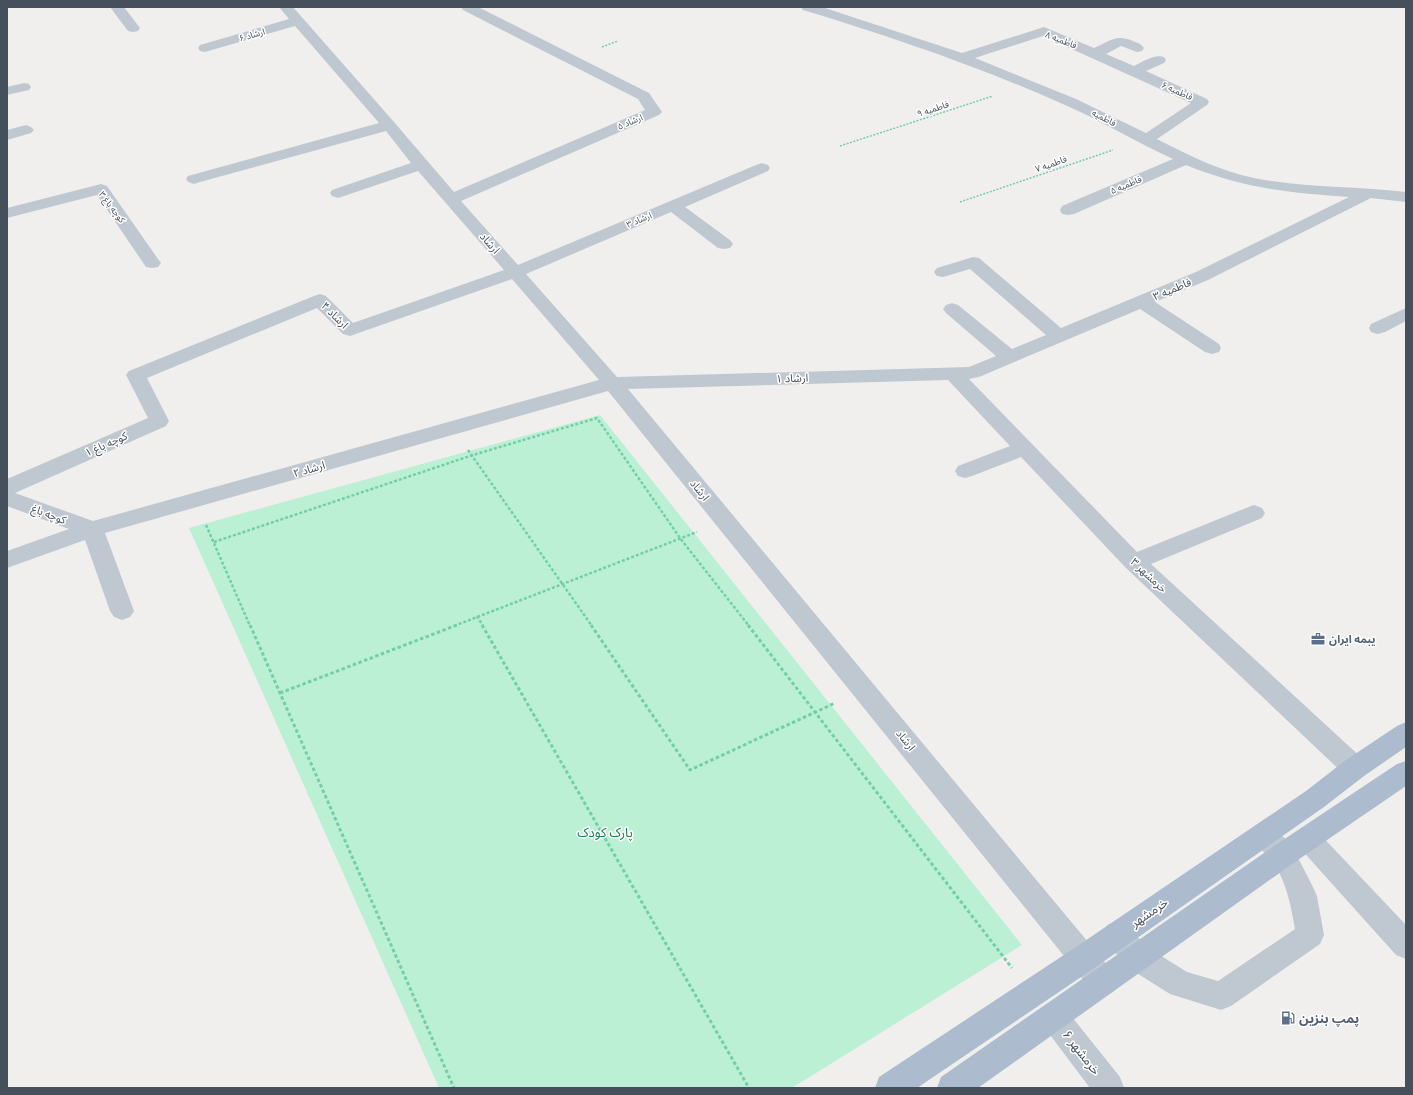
<svg xmlns="http://www.w3.org/2000/svg" width="1413" height="1095" viewBox="0 0 1413 1095" font-family="'Public Sans','Noto Sans Arabic',sans-serif">
	<style>
		.green { fill: #bcf0d4 }
		.lines { fill: none; stroke-linecap: round; stroke-linejoin: round }
		.path-far2 { stroke: #73cfa8; stroke-width: 1.5; stroke-dasharray: 2 1.5; stroke-linecap: butt }
		.path-far1 { stroke: #73cfa8; stroke-width: 2.5; stroke-dasharray: 3 2; stroke-linecap: butt }
		.path { stroke: #73cfa8; stroke-width: 3; stroke-dasharray: 3.5 2.5; stroke-linecap: butt }
		.minor { fill: #bfc8d1; fill-rule: evenodd }
		.major { fill: #adbbce; fill-rule: evenodd }
		.labels { text-anchor: middle; stroke-width: 3; stroke-linejoin: round; paint-order: stroke }
		.far-street-label { font-size: 9px; fill: #46505d; stroke: #fff }
		.street-label { font-size: 11px; fill: #46505d; stroke: #fff }
		.service-label { font-size: 11px; font-weight: bold; fill: #4e5e75; stroke: #fff; text-anchor: start }
		.near-park-label { font-size: 13px; fill: #148053; stroke: #fff }
		.near-street-label { font-size: 13px; fill: #46505d; stroke: #fff }
		.near-service-label { font-size: 13px; font-weight: bold; fill: #4e5e75; stroke: #fff; text-anchor: start }
	</style>
	<rect width="100%" height="100%" fill="#f1efee"/>
	<polygon class="green" points="600,415 1022,945 792,1088 439,1088 189,528"/>
	<g class="lines">
		<g class="path-far2">
			<polyline points="602,47 618,41"/>
			<polyline points="840,146 993,96"/>
			<polyline points="960,202 1113,150"/>
		</g>
		<g class="path-far1">
			<polyline points="468,450 592,626"/>
			<polyline points="206,525 250,626"/>
			<polyline points="214,542 473,455 597,418 680,538 749,626"/>
			<polyline points="477,616 483,626"/>
			<polyline points="454,626 697,532"/>
		</g>
		<g class="path">
			<polyline points="250,625 454,1088"/>
			<polyline points="482,625 749,1088"/>
			<polyline points="591,625 690,770 835,703"/>
			<polyline points="748,625 1012,968"/>
			<polyline points="280,693 457,625"/>
		</g>
		<g class="minor">
			<polygon points="110,7 124,7 140,28 138,31 133,32 128,31"/>
			<path d="M 279,7 L 293,7 L 394,122 L 454,192 L 645,110 L 638,99 L 463,10 L 461,7 L 478,7 L 649,93 L 662,112 L 659,115 L 461,201 L 518,265 L 756,165 L 762,163 L 768,165 L 770,168 L 768,171 L 685,207 L 730,240 L 733,244 L 730,248 L 724,249 L 718,248 L 671,212 L 526,274 L 617,377 L 969,367 L 996,356 L 946,313 L 943,309 L 946,305 L 952,303 L 958,305 L 1012,349 L 1046,335 L 970,269 L 943,277 L 937,276 L 934,272 L 937,268 L 973,257 L 979,258 L 1061,328 L 1196,272 L 1349,197 C 1289,193 1242,188 1186,165 L 1074,214 L 1068,215 L 1062,214 L 1060,210 L 1062,206 L 1173,159 C 1136,142 1102,121 1065,105 C 980,67 892,37 803,10 L 801,7 L 822,7 L 962,53 L 1044,27 L 1094,48 C 1111,41 1116,34 1133,41 C 1138,43 1141,44 1144,48 L 1142,51 L 1137,52 L 1121,46 L 1106,54 L 1134,66 C 1143,62 1154,54 1164,57 L 1166,60 L 1164,63 L 1146,71 L 1207,99 L 1209,102 L 1207,105 L 1157,139 C 1188,155 1220,171 1254,178 C 1304,188 1356,186 1406,192 L 1406,202 L 1371,198 L 1208,280 L 1155,302 L 1219,344 L 1221,348 L 1219,352 L 1212,354 L 1205,352 L 1140,309 L 979,377 L 969,379 L 1137,552 L 1246,508 L 1254,505 L 1262,508 L 1265,513 L 1262,518 L 1151,564 L 1364,760 L 1368,768 L 1364,776 L 1355,779 L 1346,776 L 1126,568 L 1021,457 L 972,476 L 965,478 L 958,476 L 955,471 L 958,466 L 1010,446 L 948,380 L 628,389 L 1113,972 L 1117,982 L 1113,992 L 1103,996 L 1093,992 L 608,391 L 105,533 L 134,611 L 130,617 L 122,620 L 114,617 L 110,611 L 85,540 L 7,568 L 7,551 L 69,529 L 7,506 L 7,479 L 148,418 L 126,375 L 129,371 L 314,296 L 320,294 L 326,296 L 353,323 L 504,270 L 418,171 L 344,196 L 338,198 L 332,196 L 330,193 L 332,190 L 411,163 L 386,131 L 200,182 L 194,184 L 188,182 L 186,179 L 188,176 L 379,123 L 295,26 L 205,52 L 200,51 L 198,48 L 200,45 L 289,19 ZM 1043,36 L 1191,103 L 1146,133 L 1076,99 L 975,58 ZM 512,279 L 599,380 L 93,521 L 15,493 L 166,426 L 169,421 L 147,378 L 317,308 L 343,334 L 350,336 Z"/>
			<polygon points="24,83 29,84 31,87 29,90 7,95 7,87"/>
			<polygon points="26,125 31,127 34,130 31,133 7,140 7,130"/>
			<polygon points="101,184 107,186 158,259 161,263 158,267 152,268 146,267 97,195 7,218 7,208"/>
			<polygon points="1406,308 1406,321 1385,332 1378,334 1371,332 1369,328 1371,324"/>
			<path d="M 1264,822 L 1273,826 L 1292,846 L 1313,887 L 1317,896 L 1324,935 L 1320,944 L 1231,1006 L 1221,1010 L 1170,994 L 1127,967 L 1107,943 L 1103,934 L 1107,925 L 1117,921 L 1127,925 L 1147,947 L 1187,972 L 1218,981 L 1295,929 C 1291,906 1287,884 1274,864 C 1266,853 1256,846 1251,834 L 1255,826 Z"/>
			<polygon points="1308,827 1317,831 1406,925 1406,959 1396,955 1299,847 1295,839 1299,831"/>
			<polygon points="1054,1002 1064,1007 1120,1077 1124,1088 1090,1088 1044,1027 1039,1017 1044,1007"/>
		</g>
		<g class="major">
			<polygon points="1406,722 1406,747 1364,776 1324,807 1093,969 917,1088 875,1088 879,1077 1073,949 1306,791 1346,760 1397,726"/>
			<polygon points="1406,761 1406,786 1292,864 978,1088 937,1088 941,1077 1274,846 1397,764"/>
		</g>
	</g>
	<defs>
		<g id="office-bare" transform="scale(1.08)"><path d="M-6-3h4V-5.5h4V-3h4V5H-6ZM-1-4.5V-3h2v-1.5ZM-6 0V1H6V0Z" fill="#5c6f8a" stroke="#fff" stroke-width="2.5" paint-order="stroke"/></g>
		<g id="fuel-bare" transform="scale(1.08)"><path d="M-5.5-6h7V0h2V4h1.3V-2.5L3-4.5l.8-.8L6-3V5H2.5V1h-1V6h-7ZM-4.2-4.7v3.2H.2V-4.7Z" fill="#5c6f8a" stroke="#fff" stroke-width="2.5" paint-order="stroke"/></g>
	</defs>
	<g fill-rule="evenodd">
		<use href="#office-bare" x="1318" y="639"/>
		<use href="#fuel-bare" x="1288" y="1018"/>
	</g>
	<g class="labels">
		<g class="far-street-label">
			<text transform="translate(252 35) rotate(-16)" y="3">ارشاد ۶</text>
			<text transform="translate(1061 40) rotate(21)" y="3">فاطمیه ۸</text>
			<text transform="translate(1177 91) rotate(24)" y="3">فاطمیه ۶</text>
			<text transform="translate(933 109) rotate(-18)" y="3">فاطمیه ۹</text>
			<text transform="translate(1104 118) rotate(27)" y="3">فاطمیه</text>
			<text transform="translate(630 122) rotate(-23)" y="3">ارشاد ۵</text>
			<text transform="translate(1051 164) rotate(-19)" y="3">فاطمیه ۷</text>
			<text transform="translate(1126 185) rotate(-23)" y="3">فاطمیه ۵</text>
			<text transform="translate(112 207) rotate(53)" y="3">کوچه باغ ۳</text>
			<text transform="translate(639 220) rotate(-23)" y="3">ارشاد ۳</text>
		</g>
		<g class="street-label">
			<text transform="translate(490 243) rotate(49)" y="4">ارشاد</text>
			<text transform="translate(1172 289) rotate(-23)" y="4">فاطمیه ۳</text>
			<text transform="translate(335 315) rotate(45)" y="4">ارشاد ۴</text>
			<text transform="translate(792 378) rotate(-2)" y="4">ارشاد ۱</text>
			<text transform="translate(106 444) rotate(-24)" y="4">کوچه باغ ۱</text>
			<text transform="translate(309 469) rotate(-16)" y="4">ارشاد ۲</text>
			<text transform="translate(700 490) rotate(51)" y="4">ارشاد</text>
			<text transform="translate(49 514) rotate(21)" y="4">کوچه باغ</text>
			<text transform="translate(1149 575) rotate(43)" y="4">خرمشهر ۳</text>
			<text transform="translate(906 740) rotate(51)" y="4">ارشاد</text>
		</g>
		<g class="service-label">
			<text x="1329" y="643">یبمه ایران</text>
		</g>
		<g class="near-park-label">
			<text x="605" y="837">پارک کودک</text>
		</g>
		<g class="near-street-label">
			<text transform="translate(1149 912) rotate(-34)" y="5">خرمشهر</text>
			<text transform="translate(1082 1052) rotate(52)" y="5">خرمشهر ۶</text>
		</g>
		<g class="near-service-label">
			<text x="1299" y="1023">پمپ بنزین</text>
		</g>
	</g>
	<rect width="1413" height="1095" fill="none" stroke="#46505d" stroke-width="16"/>
</svg>
